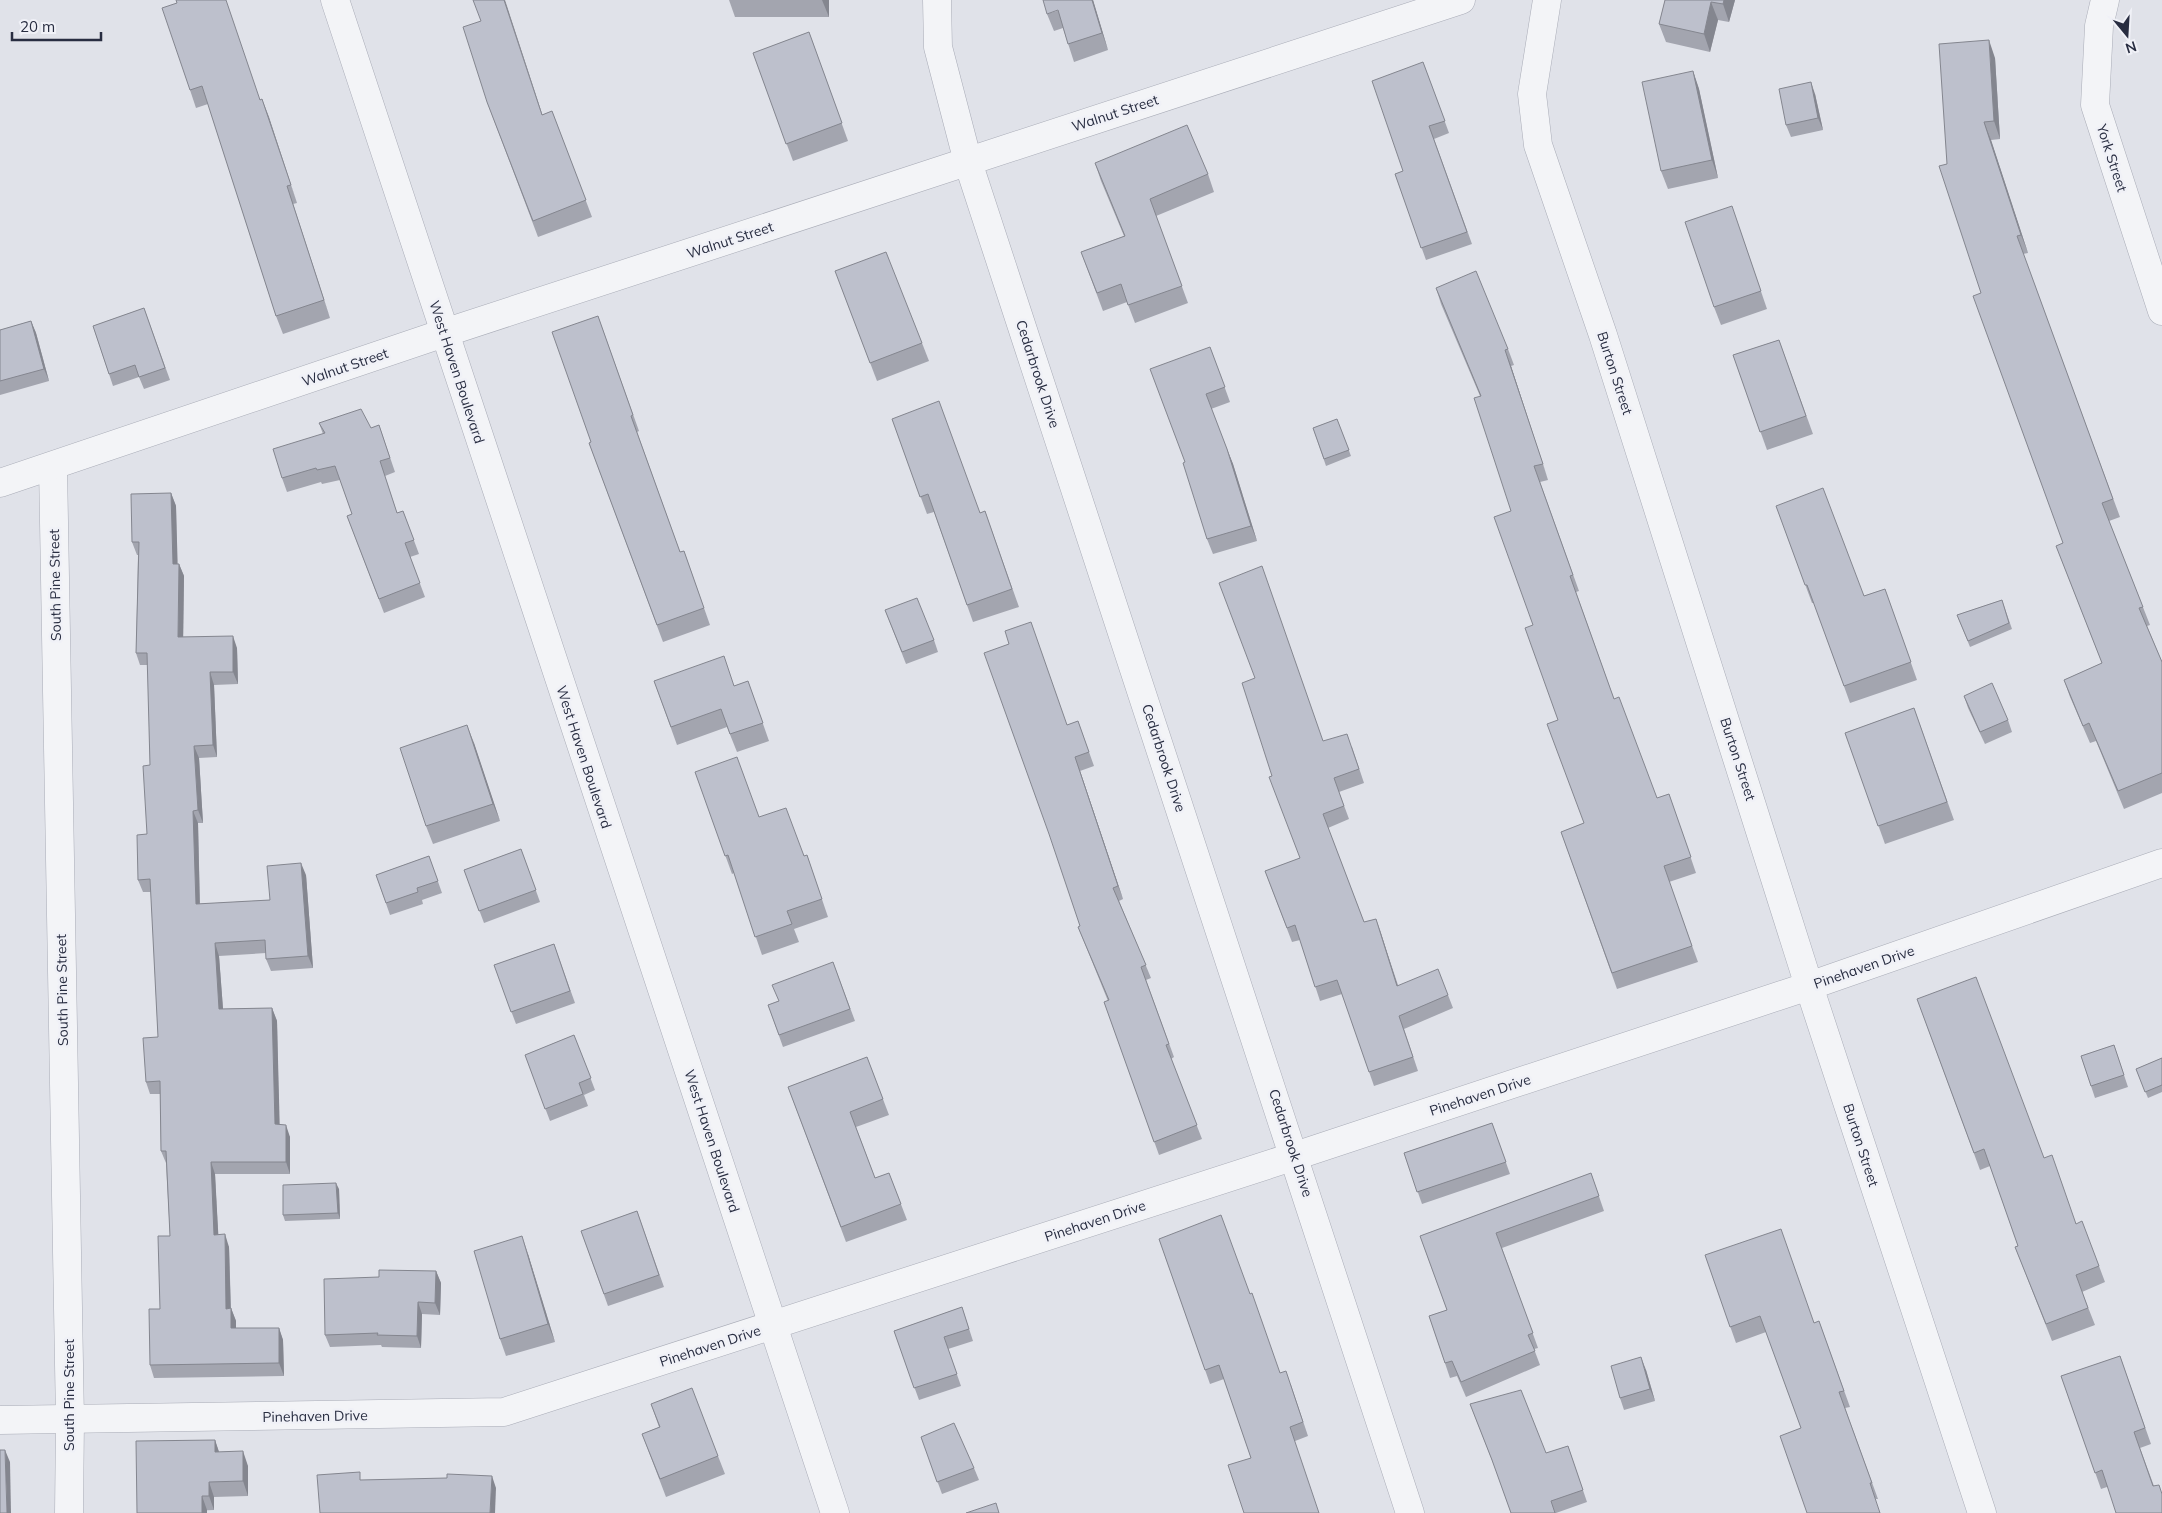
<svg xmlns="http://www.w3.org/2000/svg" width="2162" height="1513" viewBox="0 0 2162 1513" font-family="Mulish,sans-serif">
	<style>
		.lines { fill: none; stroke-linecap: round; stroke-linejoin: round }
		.minor-casing { stroke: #a9acb7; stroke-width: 29 }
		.tertiary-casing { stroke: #a9acb7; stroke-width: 29 }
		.minor { stroke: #f3f4f7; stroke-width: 28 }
		.tertiary { stroke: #f3f4f7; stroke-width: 28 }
		.wall { fill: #a3a5af }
		.shaded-wall { fill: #84868f }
		.building { fill: #bdc0cc; stroke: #84868f }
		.labels { text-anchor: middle; stroke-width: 5; stroke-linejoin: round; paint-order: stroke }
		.street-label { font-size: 14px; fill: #282d41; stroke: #f0f1f7 }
	</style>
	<rect width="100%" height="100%" fill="#e0e2e9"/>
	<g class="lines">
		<g class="minor-casing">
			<g id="minor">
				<polyline points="937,0 938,47 968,162 1410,1513"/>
				<polyline points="1547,0 1532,94 1538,145 1603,335 1809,986 1982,1513"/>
				<polyline points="2105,0 2099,26 2095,105 2162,311"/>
				<polyline points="53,466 70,1420 69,1513"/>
				<polyline points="0,483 444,333 1461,0"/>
				<polyline points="0,1420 504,1412 1295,1156 1809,986 2162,863"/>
			</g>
		</g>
		<g class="tertiary-casing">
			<polyline id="tertiary" points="335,0 835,1513"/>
		</g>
		<use href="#minor" class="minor"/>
		<use href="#tertiary" class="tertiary"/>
	</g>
	<g class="wall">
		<polygon points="729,0 829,0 829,17 735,17"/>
		<polygon points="1093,0 1108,50 1074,62 1063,28 1054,31 1047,14"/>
		<polygon points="1665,0 1735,0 1729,22 1718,20 1710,52 1666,42 1659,24"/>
		<polygon points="177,3 260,100 262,99 297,203 293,204 330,318 283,334 276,316 208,104 196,108 190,90"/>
		<polygon points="809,32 848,141 793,161 753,53"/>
		<polygon points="1995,58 2000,139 1991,140 2028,253 2023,254 2120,517 2109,521 2150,625 2147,626 2162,662 2162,793 2124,809 2096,741 2090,743 2070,697 2064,680 2102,663 2056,546 2063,543 1981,293 1947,164"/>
		<polygon points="1423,62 1449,133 1434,139 1472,244 1426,260 1395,174 1403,171"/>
		<polygon points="1693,71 1699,89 1718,178 1668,189 1661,171"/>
		<polygon points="1815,94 1823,130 1791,137 1786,125"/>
		<polygon points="487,102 542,115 552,111 592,217 538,237"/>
		<polygon points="1095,163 1208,174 1214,192 1156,216 1188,303 1135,323 1127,302 1103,311 1081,252 1124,236 1101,181"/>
		<polygon points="1738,224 1767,309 1721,325 1714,307"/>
		<polygon points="1436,288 1508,349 1514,365 1511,366 1548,480 1540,482 1579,591 1576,592 1614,699 1657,798 1669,794 1696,873 1669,882 1698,962 1617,989 1561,832 1584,823 1558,720 1533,625 1511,511 1480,396 1441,304"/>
		<polygon points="842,289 922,343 929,361 877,381"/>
		<polygon points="144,308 170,380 144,389 139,377 113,386 93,326"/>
		<polygon points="598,316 639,431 637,432 680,552 684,551 710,625 663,642 589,443 591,442"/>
		<polygon points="31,321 36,333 49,381 0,395 0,330"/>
		<polygon points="1779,340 1813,434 1767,450 1733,355"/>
		<polygon points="1210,347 1230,402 1211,409 1233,464 1257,541 1213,554 1207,539 1185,462"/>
		<polygon points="892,419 980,513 985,511 1019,607 973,622 934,512 927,514"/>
		<polygon points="1337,419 1351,456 1326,466 1313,428"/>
		<polygon points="319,423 371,428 379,425 395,472 385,476 397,513 403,511 419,554 410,557 425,597 384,613 347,516 352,514 340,480 322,484 321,482 287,492 282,478 323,434"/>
		<polygon points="171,493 176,506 177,564 179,564 184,576 183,637 237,648 238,684 214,685 217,757 199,758 203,823 198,823 200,904 270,900 306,875 313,968 271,971 266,959 266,953 219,956 223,1009 272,1008 277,1021 279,1124 290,1137 290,1174 215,1174 218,1234 229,1247 231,1308 236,1321 236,1328 279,1328 283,1340 284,1376 154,1378 150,1365 160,1309 170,1236 166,1163 161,1151 160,1094 150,1094 146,1082 158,1037 151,892 143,892 138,880 147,834 150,765 148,665 140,665 136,653 138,555 137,555 132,542"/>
		<polygon points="1776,506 1864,596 1885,589 1917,680 1850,703 1814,603 1812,603"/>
		<polygon points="2002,600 2012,629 1970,647 1957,615"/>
		<polygon points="885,610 934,640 938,652 906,664"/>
		<polygon points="654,681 734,686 748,681 769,741 737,752 727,727 677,745"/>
		<polygon points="1964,696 2008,720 2012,732 1985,744 1968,708"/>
		<polygon points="1914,708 1954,820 1885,844 1845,733"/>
		<polygon points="1078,721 1094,766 1080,771 1123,899 1119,901 1151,978 1146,980 1174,1057 1171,1059 1202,1139 1159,1155 1104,1002 1108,1001 1078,927 1080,926 1067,725"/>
		<polygon points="1323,741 1352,747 1364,783 1339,792 1349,819 1328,828 1364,922 1376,919 1398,985 1448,995 1453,1008 1404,1029 1418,1071 1374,1086 1342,994 1320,1001 1300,940 1292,942 1265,871 1300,858"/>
		<polygon points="474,743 500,821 433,844 426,826"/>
		<polygon points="695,772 759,817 804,856 807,855 828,917 794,929 799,942 762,955 734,873 732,874"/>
		<polygon points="521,849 540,902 484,923 464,870"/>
		<polygon points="429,856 442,893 422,900 423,904 390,915 376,875"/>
		<polygon points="554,944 575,1003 516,1024 494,965"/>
		<polygon points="833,962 855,1021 783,1047 768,1005 778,1001"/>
		<polygon points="1917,999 2044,1158 2076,1224 2099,1266 2105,1282 2082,1292 2095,1325 2052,1341 2015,1247 2018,1246 1990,1166 1980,1170"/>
		<polygon points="574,1035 595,1090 584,1095 588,1106 550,1121 525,1055"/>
		<polygon points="2114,1045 2128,1087 2095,1098 2081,1056"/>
		<polygon points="867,1057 889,1115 856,1127 875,1178 889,1173 907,1220 846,1242 788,1087"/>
		<polygon points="2162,1058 2162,1092 2148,1098 2136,1069"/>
		<polygon points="1492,1123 1510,1174 1422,1204 1404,1153"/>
		<polygon points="1591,1173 1604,1211 1502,1248 1538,1348 1534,1349 1540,1365 1466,1397 1457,1376 1450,1378 1429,1316 1447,1310 1420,1236"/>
		<polygon points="339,1189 340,1219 285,1221 283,1215"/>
		<polygon points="637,1211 664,1287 608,1306 581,1231"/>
		<polygon points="1159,1239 1291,1385 1308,1436 1251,1458 1224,1379 1210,1384"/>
		<polygon points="528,1254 555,1342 506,1356 500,1339"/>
		<polygon points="1705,1255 1814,1323 1819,1321 1850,1407 1845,1408 1878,1499 1876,1499 1801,1428 1766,1332 1736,1343"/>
		<polygon points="436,1271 441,1283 440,1315 422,1314 421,1348 382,1347 381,1345 330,1347 325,1335 379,1277"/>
		<polygon points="962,1307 973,1341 948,1349 961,1386 919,1400 894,1331"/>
		<polygon points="2120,1356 2151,1444 2140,1448 2154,1486 2162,1493 2107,1487 2101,1489 2061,1376"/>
		<polygon points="1646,1370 1655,1401 1624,1410 1620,1398"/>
		<polygon points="651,1404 718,1456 725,1474 666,1497 642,1434 659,1427"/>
		<polygon points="1470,1404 1546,1453 1568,1446 1587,1502 1556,1513 1511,1513 1495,1468"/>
		<polygon points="921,1437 974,1468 979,1480 942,1494"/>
		<polygon points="215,1440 219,1452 248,1466 248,1496 214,1497 214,1510 137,1513"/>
	</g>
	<g class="shaded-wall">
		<polygon points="504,0 505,0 548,132 542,115"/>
		<polygon points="822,0 829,0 829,17"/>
		<polygon points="1092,0 1093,0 1108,50 1102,33"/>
		<polygon points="1724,0 1735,0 1729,22 1723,4"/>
		<polygon points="1711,2 1718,20 1710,52 1704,34"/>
		<polygon points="1989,40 1995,58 2000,139 1994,121"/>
		<polygon points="1693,71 1699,89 1718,178 1712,160"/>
		<polygon points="1811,82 1815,94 1823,130 1818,118"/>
		<polygon points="262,99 269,117 297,203 291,185"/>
		<polygon points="1984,122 1991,140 2028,253 2021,235"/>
		<polygon points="287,186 293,204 330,318 324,300"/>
		<polygon points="31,321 36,333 49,381 44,369"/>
		<polygon points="1505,350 1511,366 1548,480 1543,464"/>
		<polygon points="1227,449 1233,464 1257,541 1251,526"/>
		<polygon points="171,493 176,506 178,576 173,564"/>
		<polygon points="179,564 184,576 183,649 178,637"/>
		<polygon points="233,636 237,648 238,684 233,672"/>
		<polygon points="210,672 214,685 217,757 213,745"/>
		<polygon points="467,725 474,743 500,821 493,804"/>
		<polygon points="194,746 199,758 203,823 198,810"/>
		<polygon points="1075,757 1080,771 1123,899 1118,886"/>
		<polygon points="193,811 198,823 200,917 196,904"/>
		<polygon points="301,863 306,875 313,968 308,956"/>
		<polygon points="1376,919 1381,933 1402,1000 1397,986"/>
		<polygon points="215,943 219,956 224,1022 219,1009"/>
		<polygon points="272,1008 277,1021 280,1137 275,1124"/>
		<polygon points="286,1125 290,1137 290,1174 286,1162"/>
		<polygon points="211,1162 215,1174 219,1247 214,1235"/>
		<polygon points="336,1183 339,1189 340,1219 338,1213"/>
		<polygon points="225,1234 229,1247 231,1321 226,1309"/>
		<polygon points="522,1236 528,1254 555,1342 548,1324"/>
		<polygon points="436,1271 441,1283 440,1315 435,1303"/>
		<polygon points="418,1302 422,1314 421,1348 417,1336"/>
		<polygon points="231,1308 236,1321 236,1341 231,1328"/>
		<polygon points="279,1328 283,1340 284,1376 279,1363"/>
		<polygon points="1641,1357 1646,1370 1655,1401 1650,1389"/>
		<polygon points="215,1440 220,1455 215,1452"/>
		<polygon points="5,1450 10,1462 11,1513 7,1513"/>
		<polygon points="243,1451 248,1466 248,1496 243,1481"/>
		<polygon points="492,1476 496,1488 495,1513 490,1513"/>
		<polygon points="209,1482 214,1497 214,1510 209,1496"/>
		<polygon points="202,1496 207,1510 207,1513 202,1513"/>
	</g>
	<g class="building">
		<polygon points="176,0 226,0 260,100 262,99 291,185 287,186 324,300 276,316 202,86 190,90 162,8 177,3"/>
		<polygon points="473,0 504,0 542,115 552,111 586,200 533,221 487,102 463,27 481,21"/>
		<polygon points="1043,0 1092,0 1102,33 1068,44 1058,10 1047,14"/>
		<polygon points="1665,0 1724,0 1723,4 1711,2 1704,34 1659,24"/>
		<polygon points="809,32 842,123 786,144 753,53"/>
		<polygon points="1989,40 1994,121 1984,122 2021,235 2017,236 2113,499 2102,503 2143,607 2139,608 2162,662 2162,773 2118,791 2089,723 2083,726 2064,680 2102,663 2056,546 2063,543 1973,296 1981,293 1939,166 1947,164 1939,44"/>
		<polygon points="1423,62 1445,121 1429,126 1467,232 1421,248 1395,174 1403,171 1372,81"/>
		<polygon points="1693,71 1712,160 1661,171 1642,82"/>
		<polygon points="1811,82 1818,118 1786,125 1779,89"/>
		<polygon points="1187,125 1208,174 1150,199 1182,286 1128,305 1121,284 1097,293 1081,252 1125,236 1095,163"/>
		<polygon points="1732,206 1761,291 1714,307 1685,222"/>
		<polygon points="886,252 922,343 870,363 835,271"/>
		<polygon points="1476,271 1508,349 1505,350 1543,464 1534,466 1573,575 1570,576 1614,699 1619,697 1657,798 1669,794 1691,857 1664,866 1692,946 1612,973 1561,832 1584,823 1547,724 1558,720 1525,628 1533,625 1494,517 1511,511 1474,398 1481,396 1436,288"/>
		<polygon points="144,308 165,368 139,377 135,365 109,374 93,326"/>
		<polygon points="598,316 633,415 631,416 680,552 684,551 704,608 657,625 589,443 591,442 552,332"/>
		<polygon points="31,321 44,369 0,381 0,330"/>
		<polygon points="1779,340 1806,416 1760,432 1733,355"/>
		<polygon points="1210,347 1225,387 1206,394 1227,449 1251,526 1207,539 1183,463 1185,462 1150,369"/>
		<polygon points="939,401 980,513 985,511 1012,589 967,605 928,494 920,497 892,419"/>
		<polygon points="361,409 371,428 379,425 390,458 380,461 397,513 403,511 414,540 405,543 420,583 379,599 347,516 352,514 335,466 317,470 316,468 282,478 273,449 325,433 319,423"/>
		<polygon points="1337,419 1349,450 1324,459 1313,428"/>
		<polygon points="1823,488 1864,596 1885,589 1911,662 1844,686 1807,585 1805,585 1776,506"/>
		<polygon points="171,493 173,564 179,564 178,637 233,636 233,672 210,672 213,745 194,746 198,810 193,811 196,904 270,900 267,866 301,863 308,956 266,959 265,940 215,943 219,1009 272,1008 275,1124 286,1125 286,1162 211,1162 214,1235 225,1234 226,1309 231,1308 231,1328 279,1328 279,1363 150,1365 149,1309 160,1309 158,1236 170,1236 166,1151 161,1151 160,1081 146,1082 143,1038 158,1037 150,879 138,880 137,835 147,834 143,766 150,765 147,653 136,653 139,542 132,542 131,494"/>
		<polygon points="1262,566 1323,741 1347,734 1359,769 1334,778 1344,806 1323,814 1364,922 1376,919 1397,986 1438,969 1448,995 1399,1016 1413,1057 1369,1072 1337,980 1315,987 1295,925 1287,928 1265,871 1300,858 1269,777 1272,776 1242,683 1255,678 1219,583"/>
		<polygon points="917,598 934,640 902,652 885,610"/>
		<polygon points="2002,600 2009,623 1968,641 1957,615"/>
		<polygon points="1031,622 1067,725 1078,721 1089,752 1075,757 1118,886 1113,888 1146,965 1141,967 1169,1044 1166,1045 1197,1125 1154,1142 1104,1002 1109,1000 1078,927 1080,926 1049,834 984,653 1009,644 1005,631"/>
		<polygon points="724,656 734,686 748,681 763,723 730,734 721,709 671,727 654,681"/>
		<polygon points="1992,683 2008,720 1980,732 1964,696"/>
		<polygon points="1914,708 1947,802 1878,826 1845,733"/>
		<polygon points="467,725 493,804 426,826 400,748"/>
		<polygon points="737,757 759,817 786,808 804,856 807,855 822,899 787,911 792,924 755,937 728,855 725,856 695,772"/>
		<polygon points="521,849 536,890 479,911 464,870"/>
		<polygon points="429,856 438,881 417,888 418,892 386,903 376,875"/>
		<polygon points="554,944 570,991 511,1012 494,965"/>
		<polygon points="833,962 850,1009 779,1035 768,1005 779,1001 772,985"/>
		<polygon points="1976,977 2044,1158 2052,1155 2076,1224 2082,1221 2099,1266 2076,1275 2088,1308 2046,1324 2015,1247 2018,1246 1984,1149 1974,1153 1917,999"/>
		<polygon points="574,1035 591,1078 579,1083 583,1094 545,1109 525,1055"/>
		<polygon points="2114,1045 2124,1075 2091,1086 2081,1056"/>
		<polygon points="867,1057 883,1099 850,1112 875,1178 889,1173 901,1204 841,1227 788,1087"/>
		<polygon points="2162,1058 2162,1085 2145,1092 2136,1069"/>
		<polygon points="1492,1123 1506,1162 1417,1192 1404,1153"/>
		<polygon points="1591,1173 1599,1196 1496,1233 1533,1333 1528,1335 1535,1351 1461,1382 1452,1361 1445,1363 1429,1316 1447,1310 1420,1236"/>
		<polygon points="336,1183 338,1213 283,1215 283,1185"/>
		<polygon points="637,1211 659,1275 604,1294 581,1231"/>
		<polygon points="1221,1215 1250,1294 1252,1293 1280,1373 1286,1371 1303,1422 1290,1427 1319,1513 1244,1513 1228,1465 1251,1458 1219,1365 1205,1370 1159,1239"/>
		<polygon points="1781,1229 1814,1323 1819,1321 1844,1391 1839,1392 1872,1483 1870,1483 1880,1513 1807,1513 1780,1436 1801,1428 1760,1316 1730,1327 1705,1255"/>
		<polygon points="522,1236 548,1324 500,1339 474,1251"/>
		<polygon points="379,1270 436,1271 435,1303 418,1302 417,1336 377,1335 378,1333 325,1335 324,1279 379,1277"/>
		<polygon points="962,1307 969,1329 944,1337 957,1374 914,1388 894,1331"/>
		<polygon points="2120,1356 2145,1428 2134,1432 2153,1486 2159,1485 2162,1494 2162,1513 2116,1513 2102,1470 2095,1473 2061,1376"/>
		<polygon points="1641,1357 1650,1389 1620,1398 1611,1366"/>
		<polygon points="692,1388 718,1456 660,1479 642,1434 660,1427 651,1404"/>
		<polygon points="1521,1390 1546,1453 1568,1446 1583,1490 1551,1501 1555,1513 1511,1513 1492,1460 1470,1404"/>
		<polygon points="954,1423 974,1468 937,1482 921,1437"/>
		<polygon points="215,1440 215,1452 243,1451 243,1481 209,1482 209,1496 202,1496 202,1513 137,1513 136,1441"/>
		<polygon points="0,1450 5,1450 7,1513 0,1513"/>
		<polygon points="360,1472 360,1480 447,1478 447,1474 492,1476 490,1513 320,1513 317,1475"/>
		<polygon points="996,1503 999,1513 966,1513"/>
	</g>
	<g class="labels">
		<g class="street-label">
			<text transform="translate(1115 113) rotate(-18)" y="5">Walnut Street</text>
			<text transform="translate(2112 158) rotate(72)" y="5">York Street</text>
			<text transform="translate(730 240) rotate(-18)" y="5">Walnut Street</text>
			<text transform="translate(345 367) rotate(-19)" y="5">Walnut Street</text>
			<text transform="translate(457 372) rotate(72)" y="5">West Haven Boulevard</text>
			<text transform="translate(1615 373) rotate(72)" y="5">Burton Street</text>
			<text transform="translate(1038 374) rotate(72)" y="5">Cedarbrook Drive</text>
			<text transform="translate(55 585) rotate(-91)" y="5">South Pine Street</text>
			<text transform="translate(584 757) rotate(72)" y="5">West Haven Boulevard</text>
			<text transform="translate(1164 758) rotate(72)" y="5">Cedarbrook Drive</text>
			<text transform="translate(1738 759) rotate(72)" y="5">Burton Street</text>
			<text transform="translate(1864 967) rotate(-19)" y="5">Pinehaven Drive</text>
			<text transform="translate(62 990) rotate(-91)" y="5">South Pine Street</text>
			<text transform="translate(1480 1095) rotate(-18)" y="5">Pinehaven Drive</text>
			<text transform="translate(712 1141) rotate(72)" y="5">West Haven Boulevard</text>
			<text transform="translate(1291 1143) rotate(72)" y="5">Cedarbrook Drive</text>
			<text transform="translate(1861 1145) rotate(72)" y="5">Burton Street</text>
			<text transform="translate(1095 1221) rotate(-18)" y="5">Pinehaven Drive</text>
			<text transform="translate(710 1346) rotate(-18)" y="5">Pinehaven Drive</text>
			<text transform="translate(69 1395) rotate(-90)" y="5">South Pine Street</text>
			<text transform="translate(315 1416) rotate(-1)" y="5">Pinehaven Drive</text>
		</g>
	</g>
	<g transform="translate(2127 35) rotate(162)" stroke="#f0f1f7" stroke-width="4" paint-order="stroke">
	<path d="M0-4L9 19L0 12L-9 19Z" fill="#282d41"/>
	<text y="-8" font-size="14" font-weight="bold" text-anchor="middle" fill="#282d41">N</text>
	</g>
	<path d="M12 32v8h89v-8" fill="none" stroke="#282d41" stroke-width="2.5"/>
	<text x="20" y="32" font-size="15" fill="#282d41" stroke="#f0f1f7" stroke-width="4" paint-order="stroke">20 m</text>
</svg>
